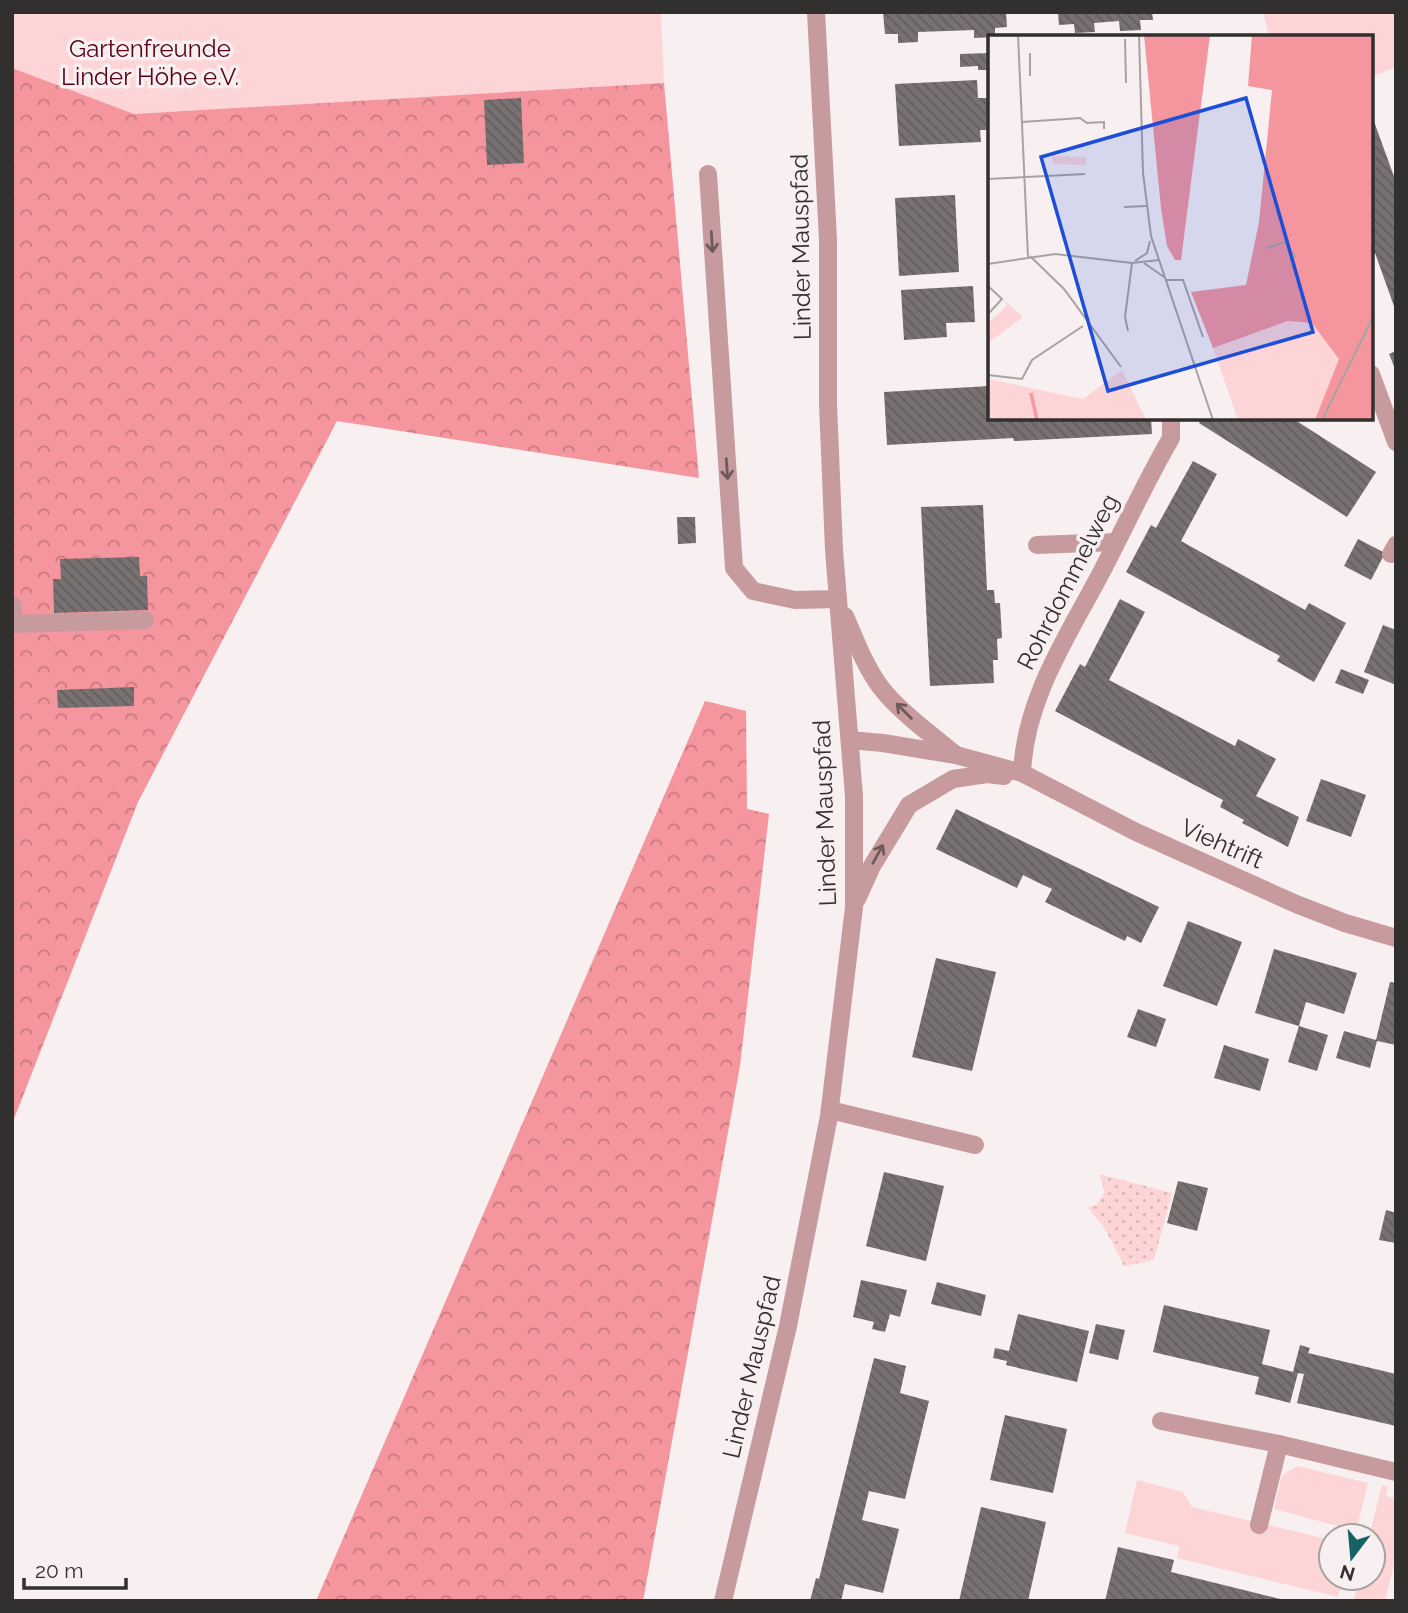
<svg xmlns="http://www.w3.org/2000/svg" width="1408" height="1613" viewBox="0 0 1408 1613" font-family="Raleway,sans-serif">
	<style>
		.green { fill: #fdd5d7 }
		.forest { fill: url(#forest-crowns) }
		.park { fill: url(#park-dots) }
		.building { fill: url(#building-back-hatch) }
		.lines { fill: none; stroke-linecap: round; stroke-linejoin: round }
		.minor { stroke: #c79b9d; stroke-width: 18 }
		.oneway { stroke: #6e5a5b }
		.labels { text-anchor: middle; stroke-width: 7; stroke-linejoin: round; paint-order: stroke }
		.park-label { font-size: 24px; fill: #590119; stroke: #f7eff0 }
		.street-label { font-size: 24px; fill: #322f2f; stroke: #f7eff0 }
		.inset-river { fill: none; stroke: #f998a0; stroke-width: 3.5 }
		.inset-road { fill: none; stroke: #a8a2a3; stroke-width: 2 }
		.view { fill: #1d4ed8; fill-opacity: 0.15; stroke: #1d4ed8; stroke-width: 3.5 }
		.inset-edge { fill: none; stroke: #322f2f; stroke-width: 3.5 }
	</style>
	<defs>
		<pattern id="forest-crowns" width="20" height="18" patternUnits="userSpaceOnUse" patternTransform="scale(1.75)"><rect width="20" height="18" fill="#f5959d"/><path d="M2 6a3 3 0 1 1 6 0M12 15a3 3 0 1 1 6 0" fill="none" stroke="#c77a80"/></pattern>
		<pattern id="park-dots" width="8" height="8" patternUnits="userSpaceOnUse" patternTransform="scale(1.75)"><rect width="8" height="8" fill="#fdd5d7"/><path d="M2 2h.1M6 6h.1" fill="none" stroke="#d9b7b9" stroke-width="1.8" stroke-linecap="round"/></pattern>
		<pattern id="building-back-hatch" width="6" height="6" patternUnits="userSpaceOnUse" patternTransform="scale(1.75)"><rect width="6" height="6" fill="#787171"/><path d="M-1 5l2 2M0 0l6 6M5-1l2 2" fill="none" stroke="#635d5d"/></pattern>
	</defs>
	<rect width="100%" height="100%" fill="#f7eff0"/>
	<g class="green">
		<polygon points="12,12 661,12 664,83 133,114 12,68"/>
		<polygon points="1263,12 1396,12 1396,67 1371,77 1371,37 1269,37"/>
		<polygon points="1297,1466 1368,1483 1356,1531 1274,1509 1282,1476"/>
		<polygon points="1137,1480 1183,1492 1192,1507 1331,1540 1331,1578 1343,1578 1338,1597 1177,1558 1179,1546 1125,1533"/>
		<polygon points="1382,1485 1388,1487 1386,1496 1396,1498 1396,1556 1386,1597 1383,1601 1354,1601 1359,1578 1373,1578 1373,1536 1369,1536"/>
	</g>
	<g class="forest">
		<polygon points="12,68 134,114 664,83 699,478 337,421 138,802 12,1124"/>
		<polygon points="705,701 746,711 747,809 769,814 740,1066 643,1601 316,1601"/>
	</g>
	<polygon class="park" points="1099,1174 1172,1193 1154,1260 1124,1266 1104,1227 1088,1208 1097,1204 1105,1192"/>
	<g class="building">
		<polygon points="883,12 1006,12 1007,27 995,28 995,37 974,38 974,30 918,32 918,42 898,43 898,34 885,34"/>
		<polygon points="1058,12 1152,12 1153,20 1140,20 1141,30 1120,31 1119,21 1094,23 1095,32 1075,33 1074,24 1059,25"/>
		<polygon points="990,53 990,70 978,70 978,66 960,67 960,54"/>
		<polygon points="977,80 978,98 990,98 990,130 980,130 981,142 899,146 895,84"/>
		<polygon points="521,98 524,163 487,165 484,100"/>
		<polygon points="1372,116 1396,182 1395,309 1375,253 1371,254"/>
		<polygon points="955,195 959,272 899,276 895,198"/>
		<polygon points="973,286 975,322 946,323 947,337 904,340 901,290"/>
		<polygon points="1396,351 1396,371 1389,354"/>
		<polygon points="990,386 990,418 1151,418 1152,434 1014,441 1013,438 887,445 884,392"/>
		<polygon points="1202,418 1292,418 1376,472 1347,517 1199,423"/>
		<polygon points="1193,461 1217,474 1181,541 1305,610 1309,603 1346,623 1314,682 1277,661 1280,656 1126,572 1151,525 1156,528"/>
		<polygon points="983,505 987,590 994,590 995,603 1000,603 1002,638 997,639 998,660 993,660 994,683 930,686 921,507"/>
		<polygon points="677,517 695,517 696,543 678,544"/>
		<polygon points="1358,539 1385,553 1371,580 1344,566"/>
		<polygon points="139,557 140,576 147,576 148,610 54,613 53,579 61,579 60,559"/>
		<polygon points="1120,599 1145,612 1109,680 1235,746 1238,739 1276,759 1256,796 1299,817 1288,847 1242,823 1244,820 1220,807 1223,800 1055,711 1080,664 1085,667"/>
		<polygon points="1383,625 1396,630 1396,685 1364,672"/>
		<polygon points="1341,669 1369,680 1363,694 1335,683"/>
		<polygon points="134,687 134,706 58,708 57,690"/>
		<polygon points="1321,779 1366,795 1351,837 1306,821"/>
		<polygon points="956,809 1159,907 1141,943 1127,936 1125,941 1045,902 1052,889 1037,882 1023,875 1017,888 936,849"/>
		<polygon points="1188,921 1242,942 1217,1006 1163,986"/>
		<polygon points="1274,949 1357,973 1344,1014 1306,1002 1299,1026 1255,1013"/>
		<polygon points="936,958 996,972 972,1071 912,1057"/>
		<polygon points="1390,982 1396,983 1396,1045 1377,1041 1370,1068 1336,1058 1344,1031 1376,1040"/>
		<polygon points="1138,1009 1166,1019 1156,1047 1127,1037"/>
		<polygon points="1299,1026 1328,1035 1317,1071 1288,1062"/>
		<polygon points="1224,1045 1269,1059 1260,1091 1214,1078"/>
		<polygon points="884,1172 944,1186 926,1261 866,1246"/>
		<polygon points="1178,1181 1208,1188 1197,1231 1167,1223"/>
		<polygon points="1386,1210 1396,1213 1396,1243 1379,1240"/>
		<polygon points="861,1280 907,1290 900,1317 890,1314 885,1332 872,1329 874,1322 853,1317"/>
		<polygon points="937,1282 986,1295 981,1316 931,1304"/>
		<polygon points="1164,1305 1270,1330 1262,1364 1293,1372 1300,1345 1310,1348 1308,1353 1396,1374 1396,1426 1297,1403 1304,1374 1298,1373 1290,1403 1255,1394 1259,1377 1153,1352"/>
		<polygon points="1018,1314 1089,1331 1077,1382 1006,1365 1007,1361 993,1358 995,1348 1009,1351"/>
		<polygon points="1096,1324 1125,1330 1118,1360 1089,1353"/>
		<polygon points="874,1358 906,1366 900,1393 929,1401 905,1499 869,1491 862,1520 899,1529 883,1593 845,1584 841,1601 810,1601 816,1578 819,1579"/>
		<polygon points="1005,1415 1067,1429 1053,1493 990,1480"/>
		<polygon points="981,1507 1046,1522 1028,1601 959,1601"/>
		<polygon points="1118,1547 1174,1560 1171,1572 1288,1601 1105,1601"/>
	</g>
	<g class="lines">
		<g class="minor">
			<polyline points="708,174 734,568 753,591 795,600 838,599"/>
			<polyline points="1371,374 1396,442"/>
			<polyline points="1037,545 1116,542"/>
			<polyline points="1391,554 1396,545"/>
			<polyline points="12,605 14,624 145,620"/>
			<path d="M 845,616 C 855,639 864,664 879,685 C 897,710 932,735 956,755"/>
			<polyline points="850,740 883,743 956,755 1022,773 1136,832 1296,904 1345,923 1396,938"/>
			<path d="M 1022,773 C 1025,698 1068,636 1102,571 C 1125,527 1146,481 1171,438 L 1171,418"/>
			<polyline points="857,899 872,866 909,805 953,779 987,774 1004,776"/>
			<polyline points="830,1110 975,1145"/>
			<polyline points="1161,1421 1279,1444 1396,1472"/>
			<polyline points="1259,1525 1279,1444"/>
			<polyline points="723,1601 788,1326 829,1116 854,907 854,796 834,550 828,404 828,240 816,12"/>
		</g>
	</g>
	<defs><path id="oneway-shaft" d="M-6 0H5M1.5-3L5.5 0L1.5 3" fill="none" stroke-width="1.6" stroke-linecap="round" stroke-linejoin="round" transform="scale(1.75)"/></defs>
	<g class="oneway">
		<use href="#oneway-shaft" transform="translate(712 242) rotate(86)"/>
		<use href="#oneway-shaft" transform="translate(727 469) rotate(86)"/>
		<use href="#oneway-shaft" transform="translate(904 711) rotate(-135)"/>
		<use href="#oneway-shaft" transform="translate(878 854) rotate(-61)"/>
	</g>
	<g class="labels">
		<g class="park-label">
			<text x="150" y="57">Gartenfreunde<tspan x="150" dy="28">Linder Höhe e.V.</tspan></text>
		</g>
		<g class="street-label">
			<text transform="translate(801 247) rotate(-91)" y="8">Linder Mauspfad</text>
			<text transform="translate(1068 582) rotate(-63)" y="8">Rohrdommelweg</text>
			<text transform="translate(825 813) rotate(-92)" y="8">Linder Mauspfad</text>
			<text transform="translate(1222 844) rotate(24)" y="8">Viehtrift</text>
			<text transform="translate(752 1367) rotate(-77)" y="8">Linder Mauspfad</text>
		</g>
	</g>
	<g transform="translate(988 35)">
		<rect width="385" height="385" fill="#f7eff0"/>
		<path d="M 64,121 L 98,122 L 98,130 L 65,129 ZM 17,266 L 35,282 L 0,308 L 0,288 L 19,271 ZM 301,286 L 324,288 L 352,323 L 327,385 L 250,385 L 225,313 ZM 134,335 L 158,385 L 0,385 L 0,344 L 95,364 Z" fill="#fdd5d7"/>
		<path d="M 156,0 L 222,0 L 193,225 L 187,225 L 179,211 L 173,173 ZM 264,0 L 385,0 L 385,385 L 327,385 L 351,324 L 324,288 L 300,286 L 225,313 L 203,257 L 258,250 L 271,187 L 284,55 L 260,51 Z" fill="#f5959d"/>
		<path class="inset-river" d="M 43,358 L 49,385"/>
		<path class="inset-road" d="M 30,0 L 40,222M 151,0 L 155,138 L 163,201 L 225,385M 137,4 L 138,48M 42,18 L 42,41M 34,87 L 92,83 L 99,88 L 116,87 L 116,94M 0,144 L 97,139M 136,172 L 158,171M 278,213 L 297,207 L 308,223M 42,221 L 76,254 L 133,332M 147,226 L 159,218 L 162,206M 156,228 L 176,242M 0,229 L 67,219 L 144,228 L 171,225M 178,245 L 195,245 L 215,302M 0,251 L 14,264 L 0,279M 140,296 L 137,282 L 144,228M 0,340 L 34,344 L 44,325 L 95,291M 334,385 L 385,282"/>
		<path class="view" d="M 258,63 L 325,297 L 120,356 L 53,122 Z"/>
		<rect width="385" height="385" class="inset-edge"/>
	</g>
	<rect width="1408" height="1613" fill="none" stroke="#322f2f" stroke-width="28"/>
	<g transform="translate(1352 1557) rotate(196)"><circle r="33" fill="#f7eff0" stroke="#a8a2a3" stroke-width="2"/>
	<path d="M0-5L12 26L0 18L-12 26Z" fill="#156464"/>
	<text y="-10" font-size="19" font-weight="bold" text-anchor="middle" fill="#322f2f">N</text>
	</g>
	<path d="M24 1578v10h102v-10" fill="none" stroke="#322f2f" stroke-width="3.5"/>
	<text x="35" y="1578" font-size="21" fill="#322f2f" stroke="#f7eff0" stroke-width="5" paint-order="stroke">20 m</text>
</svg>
